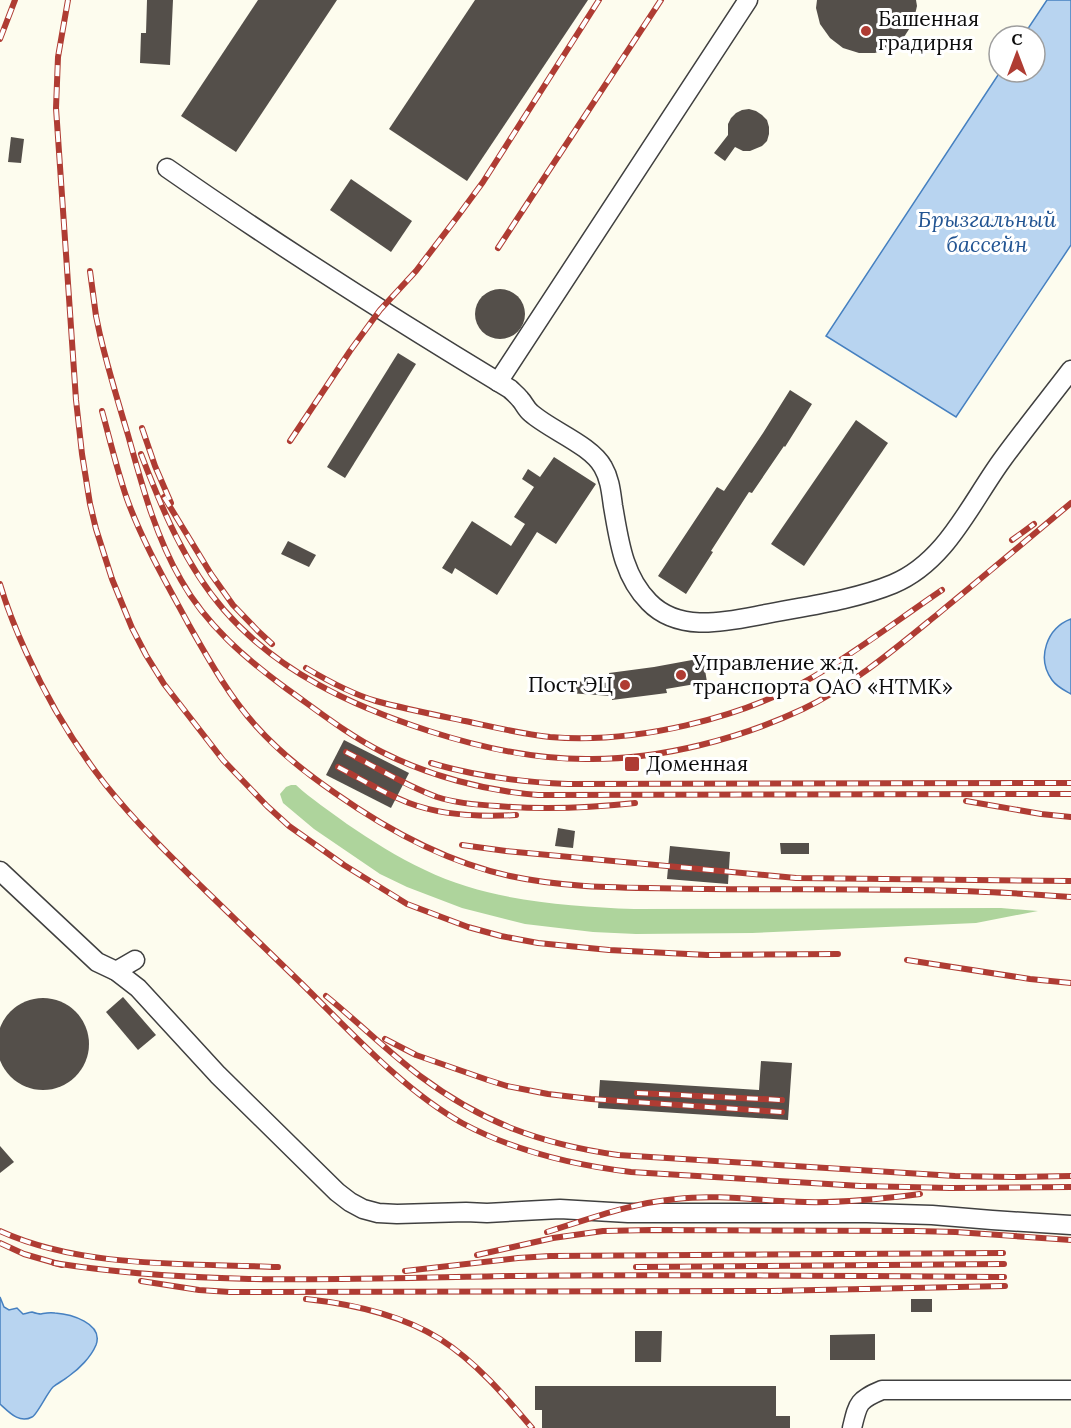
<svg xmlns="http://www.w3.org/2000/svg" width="1071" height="1428" viewBox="0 0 1071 1428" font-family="Lora,serif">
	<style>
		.forest { fill: #aed49c }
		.water { fill: #b8d4f0; stroke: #4680c0; stroke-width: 1.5 }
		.building { fill: #544f4a }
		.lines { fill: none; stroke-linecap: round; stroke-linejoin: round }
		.minor-casing { stroke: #404040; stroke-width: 21 }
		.minor { stroke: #fff; stroke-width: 18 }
		.rail-casing { stroke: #af3c33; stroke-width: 6 }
		.rail { stroke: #fff; stroke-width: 4; stroke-dasharray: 11; stroke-linecap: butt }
		.poi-dot { fill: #af3c33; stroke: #fff; stroke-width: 2 }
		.labels { text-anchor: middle; stroke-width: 6; stroke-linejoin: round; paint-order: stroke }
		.poi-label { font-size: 21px; fill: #0d0d0d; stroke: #fff; text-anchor: start }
		.water-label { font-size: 22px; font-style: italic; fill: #225492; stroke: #fff }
	</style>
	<rect width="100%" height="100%" fill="#fdfcee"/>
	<path class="forest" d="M 291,785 L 296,785 C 311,799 330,811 347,824 C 372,841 397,857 425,870 C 489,901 564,906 634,909 L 1001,908 L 1038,911 L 976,923 L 752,933 L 636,934 L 593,932 L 525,924 L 462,908 L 407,887 L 380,874 L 314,829 L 283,803 L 280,794 L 286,787 Z"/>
	<g class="water">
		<polygon points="1047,0 1071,0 1071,245 956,417 826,336 1000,72 1035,72 1035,36 1023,36"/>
		<path d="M 1071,619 L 1071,694 C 1064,690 1057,687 1052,680 C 1036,658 1047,628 1071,619 Z"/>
		<path d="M 0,1297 L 4,1307 L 9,1310 L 17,1308 L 23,1314 C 24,1314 31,1312 32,1312 C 35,1313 38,1314 41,1314 C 46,1313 49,1312 55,1313 C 70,1314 104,1323 96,1345 C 91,1357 79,1369 69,1376 C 64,1380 58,1383 53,1387 C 47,1393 37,1415 32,1417 C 19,1424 9,1412 0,1404 Z"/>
	</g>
	<g class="building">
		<polygon points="147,0 173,0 170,65 140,63 141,33 146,33"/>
		<polygon points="258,0 337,0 236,152 181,116"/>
		<polygon points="475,0 588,0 467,181 389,129"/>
		<polygon points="817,0 916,0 917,6 913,23 904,37 891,47 875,53 859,53 843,48 830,38 820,24 816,8"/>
		<polygon points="749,109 756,111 762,115 767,120 769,127 769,134 767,141 762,146 750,151 743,151 735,147 725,161 714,153 728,135 728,124 731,118 736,113 742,110"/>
		<polygon points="11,137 24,139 21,163 8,162"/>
		<polygon points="351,179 412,221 391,252 330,210"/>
		<circle cx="500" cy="314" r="25"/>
		<polygon points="398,353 416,364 345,478 327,467"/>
		<polygon points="790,390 812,404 785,447 784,446 752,493 749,492 711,551 713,552 686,594 658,576 717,487 724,491 763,433"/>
		<polygon points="856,420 888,443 804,566 771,544"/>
		<polygon points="554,457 596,484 556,544 537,532 497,595 455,568 452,574 442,568 472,521 511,546 525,524 514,517 534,487 522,479 528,469 540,477"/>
		<polygon points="288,541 316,555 309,567 281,554"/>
		<polygon points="703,658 707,682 666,689 667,693 612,700 612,696 568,693 569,681 610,683 609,673 654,667"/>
		<polygon points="344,740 409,773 391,808 326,775"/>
		<polygon points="558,828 575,831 573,848 555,846"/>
		<polygon points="780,843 809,843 809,854 781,854"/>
		<polygon points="670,846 730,852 728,884 667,879"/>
		<polygon points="123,997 156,1035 138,1050 106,1012"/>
		<circle cx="43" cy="1044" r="46"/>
		<polygon points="761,1061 792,1063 788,1120 598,1108 600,1080 759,1090"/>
		<polygon points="0,1146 14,1162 0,1173"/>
		<rect x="911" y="1299" width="21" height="13"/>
		<polygon points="635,1331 662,1331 661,1362 635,1362"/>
		<polygon points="875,1334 875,1360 830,1360 830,1335"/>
		<polygon points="535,1386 776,1386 776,1416 790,1416 790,1428 542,1428 542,1410 535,1410"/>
	</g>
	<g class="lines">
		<g class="minor-casing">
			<g id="minor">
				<path d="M 167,168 C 279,246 394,319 510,389 C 513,392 517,395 520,399 C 524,403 526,409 531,413 C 550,430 591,445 603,467 C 610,479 611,492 613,506 C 619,540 623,576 649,602 C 677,631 720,623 756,616 C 799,607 852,601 893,584 C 946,562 970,504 1002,460 C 1024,430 1048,400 1071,370"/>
				<polyline points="498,382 748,0"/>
				<polyline points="0,871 97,962 116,971 138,988 218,1075 337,1192 350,1202 363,1209 378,1213 397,1214 466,1212 487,1213 560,1209 628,1213 867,1213 932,1215 992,1220 1071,1225"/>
				<polyline points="116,971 135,960"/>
				<path d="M 852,1428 C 858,1403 858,1400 882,1390 L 1071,1390"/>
			</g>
		</g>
		<use href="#minor" class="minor"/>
		<g class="rail-casing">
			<g id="rail">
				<polyline points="68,0 58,57 56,108 76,400 82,454 90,504 96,529 112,579 132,628 146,655 164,684 223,760 267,806 289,826 344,865 407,904 468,927 501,936 538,943 609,950 707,955 838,954"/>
				<polyline points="0,39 15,0"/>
				<polyline points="498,248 661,0"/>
				<path d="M 90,271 L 96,316 L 100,335 C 108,369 118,402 128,435 C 142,485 155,535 181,580 C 206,625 246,659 287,689 C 318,711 348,735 382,752 C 429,776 486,791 538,795 L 1071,794"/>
				<path d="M 102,411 C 110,440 117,470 127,499 C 143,543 167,584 189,625 C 209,660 229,696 256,726 C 280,753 306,773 335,793 C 389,831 446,862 510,876 C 574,890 640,887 705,889 C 799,890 892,888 986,892 C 1014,893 1043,895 1071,897"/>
				<polyline points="142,428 155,466 171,503"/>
				<polyline points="290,441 350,351 380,310 416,271 458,216 483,182 599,0"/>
				<path d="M 141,454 C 162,509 185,565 224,610 C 278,672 352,706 429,731 C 482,748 537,760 592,759 C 662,759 739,739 803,709 C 853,685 896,648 939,613 C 983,577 1027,540 1071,503"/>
				<polyline points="164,497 211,574 233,605 258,631 272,644"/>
				<polyline points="1012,540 1034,524"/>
				<path d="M 0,584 C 7,608 16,630 26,652 C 47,699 73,743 105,784 C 136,823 172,858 207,892 C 239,923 270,953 302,984 C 350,1031 403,1090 462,1123 C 514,1151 573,1165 631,1172 L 861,1186 L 950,1188 L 1071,1187"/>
				<path d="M 306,668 C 328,681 352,694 376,701 C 405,709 436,715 465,721 C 493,727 522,734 550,737 C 634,744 741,719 813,677 C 858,651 899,619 942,590"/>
				<path d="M 346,752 C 376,767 406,786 437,797 C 456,803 477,805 497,806 C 543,810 589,808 635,803"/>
				<path d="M 431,763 C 475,776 521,782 568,784 L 1071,783"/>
				<path d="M 338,767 C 361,779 385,794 409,803 C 443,816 481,817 516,815"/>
				<polyline points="966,801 1041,814 1071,817"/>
				<polyline points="462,845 506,851 796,878 1071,881"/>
				<polyline points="907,960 1030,979 1071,983"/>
				<path d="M 326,996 C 358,1022 387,1051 420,1076 C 483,1123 541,1144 618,1155 L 955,1176 L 1013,1177 L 1071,1176"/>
				<polyline points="385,1039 416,1055 488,1080 507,1086 548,1094 591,1099 782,1112"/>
				<polyline points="637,1093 782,1100"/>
				<path d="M 0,1231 C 83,1269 188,1263 278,1267"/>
				<path d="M 547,1232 C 589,1219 631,1203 676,1199 C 719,1194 762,1201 805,1202 C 843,1203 881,1199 920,1194"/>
				<polyline points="0,1243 24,1254 62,1265"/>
				<polyline points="477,1255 553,1238 603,1231 650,1230 915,1231 956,1232 1071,1240"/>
				<path d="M 54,1263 C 205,1287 359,1278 512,1276 C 676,1274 840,1276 1004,1277"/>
				<polyline points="636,1267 1004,1264"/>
				<polyline points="405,1271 518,1258 550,1256 1003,1253"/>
				<polyline points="141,1281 199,1290 230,1292 780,1291"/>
				<polyline points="771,1291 1005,1286"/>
				<path d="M 306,1299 C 352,1304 400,1314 440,1339 C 476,1362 505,1396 532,1428"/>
			</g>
		</g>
		<use href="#rail" class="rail"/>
	</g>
	<g class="poi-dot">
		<circle cx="866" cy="31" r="6"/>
		<circle cx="681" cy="675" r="6"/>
		<circle cx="625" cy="685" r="6"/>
		<rect x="624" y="756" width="16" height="16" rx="3"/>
	</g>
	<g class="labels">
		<g class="poi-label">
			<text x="878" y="26">Башенная<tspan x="878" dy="24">градирня</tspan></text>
			<text x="693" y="670">Управление ж.д.<tspan x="693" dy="24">транспорта ОАО «НТМК»</tspan></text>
			<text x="613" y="692" text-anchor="end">Пост ЭЦ</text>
			<text x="646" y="771">Доменная</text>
		</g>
		<g class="water-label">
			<text x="987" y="227">Брызгальный<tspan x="987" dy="25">бассейн</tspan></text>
		</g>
	</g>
	<g transform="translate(1017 54)"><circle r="28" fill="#ffffff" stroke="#9e9e9e" stroke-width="1.5"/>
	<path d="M0-4.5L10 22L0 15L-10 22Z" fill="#af3c33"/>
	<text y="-9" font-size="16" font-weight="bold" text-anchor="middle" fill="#0d0d0d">С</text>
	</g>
</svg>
